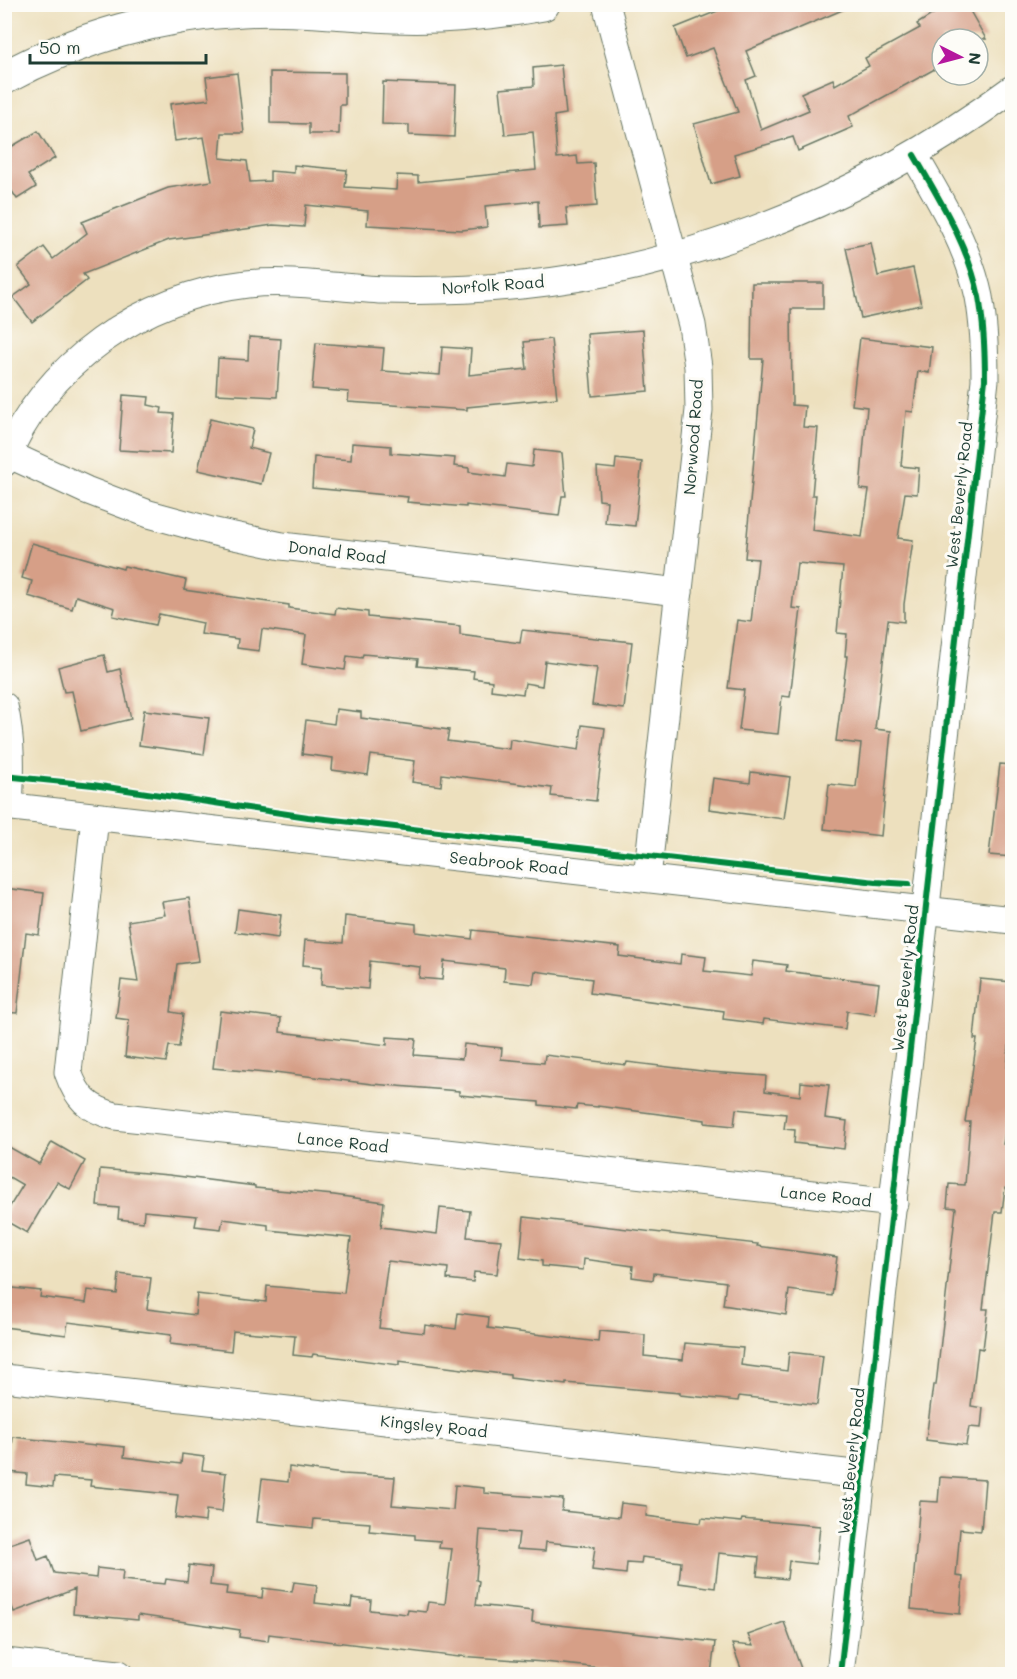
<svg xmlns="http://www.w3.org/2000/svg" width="1017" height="1679" viewBox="0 0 1017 1679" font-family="Mali,sans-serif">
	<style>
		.building { fill: #d69f87 }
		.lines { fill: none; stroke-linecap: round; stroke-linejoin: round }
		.minor-casing { stroke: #677664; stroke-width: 29 }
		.tertiary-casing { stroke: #677664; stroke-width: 35 }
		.minor { stroke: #fff; stroke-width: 27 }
		.tertiary { stroke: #fff; stroke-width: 33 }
		.cycleway-casing { stroke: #fdfcf7; stroke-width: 10 }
		.cycleway { stroke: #00873e; stroke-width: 6 }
		.labels { text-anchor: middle; stroke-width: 6; stroke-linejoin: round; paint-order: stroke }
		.street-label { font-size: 16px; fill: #1f3d34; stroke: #fdfcf7 }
	</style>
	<rect width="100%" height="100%" fill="#fdfcf7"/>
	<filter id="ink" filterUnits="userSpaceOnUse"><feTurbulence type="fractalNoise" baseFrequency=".0167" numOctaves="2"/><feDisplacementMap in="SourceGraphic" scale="12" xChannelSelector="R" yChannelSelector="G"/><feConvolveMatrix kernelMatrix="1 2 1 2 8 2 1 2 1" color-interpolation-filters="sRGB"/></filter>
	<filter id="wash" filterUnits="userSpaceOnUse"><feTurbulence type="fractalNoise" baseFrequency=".008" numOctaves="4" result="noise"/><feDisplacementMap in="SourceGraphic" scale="24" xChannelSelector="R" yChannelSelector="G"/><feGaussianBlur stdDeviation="1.35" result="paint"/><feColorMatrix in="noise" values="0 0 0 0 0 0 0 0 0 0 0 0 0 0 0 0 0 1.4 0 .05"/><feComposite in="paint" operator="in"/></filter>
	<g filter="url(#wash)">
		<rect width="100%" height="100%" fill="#ede0be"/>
		<g id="blocks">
			<g class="building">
				<polygon points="735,4 854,5 746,51 756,76 746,80 761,130 809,110 801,93 833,79 835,85 869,66 865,58 920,28 917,24 949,4 966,4 986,39 942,39 942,65 849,116 853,127 798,151 793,137 734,154 740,176 711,184 694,124 738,112 713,48 686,58 675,28"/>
				<polygon points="561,65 566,114 554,116 557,158 577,156 578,164 594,163 597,206 566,208 568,226 539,228 538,201 485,206 487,227 462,230 367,225 368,211 306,205 304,227 273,225 169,240 83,274 87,280 32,322 13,297 31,284 18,267 44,247 53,259 87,233 82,222 168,188 212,181 204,137 175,141 170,104 209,99 206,77 237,73 244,133 222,133 220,158 247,161 250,182 270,181 270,171 294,173 294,165 347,170 345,187 396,190 397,175 418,176 418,182 536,170 533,132 505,135 500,89 534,86 533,68"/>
				<polygon points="270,72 345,73 345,105 340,105 339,134 309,134 309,124 270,123"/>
				<polygon points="383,82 456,85 454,137 409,135 409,125 382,124"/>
				<polygon points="38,131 55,158 28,175 36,187 17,199 4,179 4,151"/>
				<polygon points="871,243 878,276 913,268 921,305 861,318 846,248"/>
				<polygon points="752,283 823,283 823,309 791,309 792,405 805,406 803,427 818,428 812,495 816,495 812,530 862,537 869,490 860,489 867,407 852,405 860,338 932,347 929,373 918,371 913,412 906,411 901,466 919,468 917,494 905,493 898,538 913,540 904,604 904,622 888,620 875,729 891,731 881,836 824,829 829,784 856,787 861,744 836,741 847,656 845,656 847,634 837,633 843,567 797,563 792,608 801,609 790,697 782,696 778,734 739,730 744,690 728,688 737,620 751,622 758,559 745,558 763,359 751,359"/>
				<polygon points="643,330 648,391 592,396 587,334"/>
				<polygon points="249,337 281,339 277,397 216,394 218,358 248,360"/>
				<polygon points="551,339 557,398 467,407 467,410 348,402 349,392 312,389 316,343 384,348 382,371 440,375 442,347 471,349 469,375 527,369 524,342"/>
				<polygon points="123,395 149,397 148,405 162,408 161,413 174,414 171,453 119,450"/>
				<polygon points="210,419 253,429 249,448 269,453 261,484 198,470"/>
				<polygon points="352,443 391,446 391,453 455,458 454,466 469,468 469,472 505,477 507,464 532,467 534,450 562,453 566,496 562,496 559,516 466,505 466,507 407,502 408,497 312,488 314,457 351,460"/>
				<polygon points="616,459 642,462 635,526 605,523 607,501 599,500 597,467 615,469"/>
				<polygon points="32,543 123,569 124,566 186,580 184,590 289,605 289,608 335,614 336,608 368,612 368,617 460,626 460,635 520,643 522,630 632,642 624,709 592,705 597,668 545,661 542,686 525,683 523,694 491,690 492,681 473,678 474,671 417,666 418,659 363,654 362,658 347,656 345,670 302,664 306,635 262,629 259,651 237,648 238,639 201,634 203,623 159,614 156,625 113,616 115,608 76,596 72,609 28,596 32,581 22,578"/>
				<polygon points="104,655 108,672 120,669 131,719 81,731 72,691 64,692 58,667"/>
				<polygon points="336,709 361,712 361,718 449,730 447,741 509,749 510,739 579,750 582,725 605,728 596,801 551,796 552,788 442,774 441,786 412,782 415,761 371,755 368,775 332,770 333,758 302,754 306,720 334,724"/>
				<polygon points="144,710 209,718 204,754 139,745"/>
				<polygon points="1000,764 1012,765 1012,857 989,855"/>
				<polygon points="751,772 790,777 784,819 709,809 713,778 750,783"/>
				<polygon points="4,888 44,893 39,935 26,933 17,1013 4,1012"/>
				<polygon points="189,898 199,961 177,964 171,1012 183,1014 179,1047 169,1046 166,1062 125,1057 129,1020 116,1018 121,980 138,982 128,921 165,915 162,902"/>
				<polygon points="238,909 281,915 278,938 235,932"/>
				<polygon points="345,916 416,924 416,932 472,939 473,930 620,947 619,956 680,964 681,954 706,957 704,971 751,976 753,961 787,965 786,971 879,983 875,1015 847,1011 845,1029 764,1019 763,1024 723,1019 724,1011 590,993 592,979 535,971 533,984 504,981 505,968 444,961 442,980 419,978 420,967 370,961 368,989 321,985 322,967 303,965 305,940 343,943"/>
				<polygon points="980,979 1012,982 1012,1024 1011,1024 1007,1068 1009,1068 1007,1080 1012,1081 1012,1108 1009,1108 1003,1144 1012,1145 1012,1189 1005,1188 1002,1212 995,1212 983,1309 988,1309 983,1349 978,1348 971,1406 983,1408 981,1428 969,1427 966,1445 926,1440 933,1385 936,1385 956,1208 947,1207 949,1184 965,1185 970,1122 965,1122 977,1039 974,1039"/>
				<polygon points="220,1011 281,1018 280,1032 387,1045 387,1037 416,1039 414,1055 462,1059 464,1044 502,1048 501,1059 544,1063 545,1055 626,1065 627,1062 710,1072 766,1076 765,1091 800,1096 801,1082 829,1085 825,1118 847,1121 844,1149 794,1143 795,1130 784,1129 786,1114 736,1109 734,1126 705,1123 705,1120 598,1106 598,1107 577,1105 576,1109 539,1105 539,1102 459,1095 459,1091 372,1084 275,1072 275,1074 213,1068"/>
				<polygon points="52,1142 85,1161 70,1189 57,1182 27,1233 4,1220 4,1216 23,1185 4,1174 4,1144 39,1164"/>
				<polygon points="100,1169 169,1175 255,1186 255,1188 334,1195 384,1202 381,1227 437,1234 440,1208 470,1211 467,1237 501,1240 497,1274 474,1272 473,1282 447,1279 448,1268 388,1261 379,1328 424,1333 425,1325 456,1329 458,1313 489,1317 488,1328 598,1342 599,1331 645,1335 644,1356 683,1360 685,1343 743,1348 741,1365 787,1371 789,1352 823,1356 817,1405 739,1396 738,1401 680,1395 680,1393 566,1383 566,1385 510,1378 510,1375 399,1361 399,1365 313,1354 312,1357 293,1355 295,1336 233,1331 231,1351 170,1344 171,1335 68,1322 66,1335 4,1327 4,1287 41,1291 40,1297 86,1303 88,1290 117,1294 119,1274 151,1278 147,1309 195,1315 197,1294 266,1302 267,1286 344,1293 351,1238 268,1230 268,1225 223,1219 221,1229 195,1226 197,1216 144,1211 143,1222 118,1219 119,1208 97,1206"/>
				<polygon points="524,1217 758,1244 757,1246 837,1257 832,1296 789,1290 786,1315 723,1305 726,1282 654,1273 653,1280 632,1277 633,1266 584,1259 583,1270 542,1266 542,1261 520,1258"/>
				<polygon points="13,1437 95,1446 95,1444 125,1447 124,1457 181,1464 182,1454 204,1457 202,1470 226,1473 222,1512 206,1510 205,1522 175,1518 178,1495 90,1486 91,1480 54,1477 53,1487 26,1484 27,1474 9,1472"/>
				<polygon points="289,1467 343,1474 395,1477 392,1505 453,1510 455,1485 484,1488 484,1493 563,1499 562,1511 619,1517 621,1503 647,1506 646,1516 701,1523 702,1518 741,1522 742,1519 820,1526 816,1564 789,1561 787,1579 757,1576 759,1557 719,1553 715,1588 679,1583 681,1562 642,1557 641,1564 627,1563 626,1574 592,1570 595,1547 546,1542 545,1551 517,1549 519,1533 480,1530 476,1580 479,1581 476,1605 533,1611 532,1622 715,1642 711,1674 658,1674 544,1662 459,1656 459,1657 269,1634 268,1641 239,1637 240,1630 138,1615 138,1620 73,1614 75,1589 14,1612 4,1586 4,1546 30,1537 38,1560 48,1556 54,1573 96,1578 97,1568 123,1571 122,1580 165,1584 166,1579 187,1582 189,1565 212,1568 210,1585 227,1587 226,1594 262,1598 263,1588 292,1592 294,1582 317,1585 315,1603 351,1607 352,1598 371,1600 370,1610 407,1614 408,1610 426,1612 428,1602 445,1604 452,1549 439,1548 440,1541 415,1539 415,1535 369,1531 370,1523 314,1519 313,1528 257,1522 262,1479 288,1482"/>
				<polygon points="940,1477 985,1480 981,1531 960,1529 956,1576 963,1577 960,1614 911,1609 920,1501 938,1502"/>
				<polygon points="784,1622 803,1674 743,1674 732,1644 753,1646 748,1635"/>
			</g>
		</g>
	</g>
	<g filter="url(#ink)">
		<use href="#blocks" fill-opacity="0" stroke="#677664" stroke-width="1.5"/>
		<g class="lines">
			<g class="minor-casing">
				<g id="minor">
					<polyline points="606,4 692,325 698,367 699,410 647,878"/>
					<polyline points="8,454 86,490 149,514 215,532 282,546 679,592"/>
					<path d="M 4,463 C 44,364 142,296 247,284 C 293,279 338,288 383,290 C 456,292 531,287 603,273 C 754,242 889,180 1012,89"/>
					<path d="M 4,706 C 12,740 11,773 9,807"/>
					<polyline points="4,806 1012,920"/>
					<path d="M 95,817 L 68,1072 C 77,1098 88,1109 115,1116 L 894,1203"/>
					<polyline points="4,1378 863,1475"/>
					<polyline points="4,1662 119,1674"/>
					<path d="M 840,1674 L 985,380 C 985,352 984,325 979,297 C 968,245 940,200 914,155"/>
				</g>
			</g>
			<g class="tertiary-casing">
				<path id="tertiary" d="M 4,78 C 77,38 161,14 243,10 C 294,7 343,14 393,16 C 443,18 494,13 543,4"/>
			</g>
			<use href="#minor" class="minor"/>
			<use href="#tertiary" class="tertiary"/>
			<g class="cycleway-casing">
				<g id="cycleway">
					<polyline points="4,776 93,785 308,817 876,882 909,884"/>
					<path d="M 840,1674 L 985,380 C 985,352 984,325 979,297 C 968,245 940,200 914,155"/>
				</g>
			</g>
			<use href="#cycleway" class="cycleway"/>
		</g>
	</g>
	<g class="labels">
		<g class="street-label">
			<text transform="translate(493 285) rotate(-4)" y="6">Norfolk Road</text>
			<text transform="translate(693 437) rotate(-86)" y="6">Norwood Road</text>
			<text transform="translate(959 495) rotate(-84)" y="6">West Beverly Road</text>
			<text transform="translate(337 552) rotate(7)" y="6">Donald Road</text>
			<text transform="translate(509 863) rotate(6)" y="6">Seabrook Road</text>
			<text transform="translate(905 978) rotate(-84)" y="6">West Beverly Road</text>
			<text transform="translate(343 1142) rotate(6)" y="6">Lance Road</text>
			<text transform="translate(826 1196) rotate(6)" y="6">Lance Road</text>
			<text transform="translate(434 1426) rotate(6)" y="6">Kingsley Road</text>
			<text transform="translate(851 1461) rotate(-84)" y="6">West Beverly Road</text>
		</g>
	</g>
	<rect width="1017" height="1679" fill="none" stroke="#fdfcf7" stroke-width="24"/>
	<g transform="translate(960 57) rotate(96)"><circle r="28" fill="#fdfcf7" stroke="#a4b0a9" stroke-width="1.5"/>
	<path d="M0-4.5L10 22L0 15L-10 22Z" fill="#b5179e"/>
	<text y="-9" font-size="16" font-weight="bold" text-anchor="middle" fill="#1f3d34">N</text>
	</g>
	<path d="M30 54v9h176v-9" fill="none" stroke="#1f3d34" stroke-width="3"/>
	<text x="39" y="54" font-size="18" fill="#1f3d34" stroke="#fdfcf7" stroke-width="4.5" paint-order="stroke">50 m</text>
</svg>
